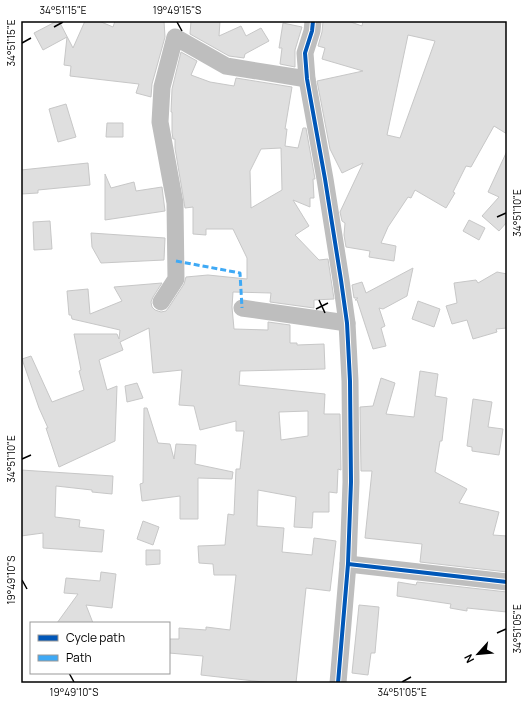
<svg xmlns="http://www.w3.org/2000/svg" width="528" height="704" viewBox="0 0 528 704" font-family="Manrope,sans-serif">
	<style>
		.building { fill: #dfdfdf; stroke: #c7c7c7; fill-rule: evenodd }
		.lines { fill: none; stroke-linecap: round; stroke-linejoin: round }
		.minor { stroke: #bebebe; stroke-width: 17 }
		.quiet { stroke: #3fa9f5; stroke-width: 3; stroke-dasharray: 6 3; stroke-linecap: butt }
		.cycleway-casing { stroke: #fff; stroke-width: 6 }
		.cycleway { stroke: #0057b8; stroke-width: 4 }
		.ticks { fill: none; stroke: #000; stroke-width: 1.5 }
		.neatline { fill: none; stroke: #000; stroke-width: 1.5 }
		.ticks-label { font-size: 10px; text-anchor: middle; fill: #000 }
	</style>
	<rect width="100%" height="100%" fill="#fff"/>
	<g class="building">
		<polygon points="57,21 59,21 73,48 85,21 99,21 113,27 115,21 164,21 165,37 152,84 151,97 136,93 139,84 70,76 71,66 64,65 67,37 43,50 34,33"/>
		<polygon points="191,21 220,21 219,36 241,26 246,36 261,28 269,41 245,54 244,58 229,56 190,34"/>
		<path d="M 323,21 L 348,21 L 362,26 L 363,21 L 507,21 L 507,134 L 494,126 L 471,167 L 466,166 L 453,192 L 455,193 L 446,208 L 415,190 L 411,198 L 408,197 L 388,227 L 381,243 L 396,246 L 394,261 L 369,257 L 370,251 L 346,247 L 344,235 L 345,223 L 342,221 L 340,212 L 363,163 L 342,173 L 330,149 L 317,81 L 363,71 L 322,59 L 325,48 L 318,46 L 322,32 ZM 408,35 L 435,41 L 400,138 L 387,135 Z"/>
		<polygon points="283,23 302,27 295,50 295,67 280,64 282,48 279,48"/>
		<path d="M 181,52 L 197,61 L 191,75 L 210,82 L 234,86 L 236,78 L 292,87 L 285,129 L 287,129 L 285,146 L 298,148 L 303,128 L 306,128 L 315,179 L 313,179 L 314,198 L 310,198 L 310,207 L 293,200 L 309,226 L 295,235 L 319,260 L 328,259 L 334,299 L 314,300 L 314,308 L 270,302 L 271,293 L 233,292 L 232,307 L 234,329 L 268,330 L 268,322 L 290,325 L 290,343 L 297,343 L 297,345 L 324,344 L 325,369 L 240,371 L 239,385 L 325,394 L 324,414 L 340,414 L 341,470 L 338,469 L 337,493 L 329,492 L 329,512 L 313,512 L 312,528 L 294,527 L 296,497 L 258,490 L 257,526 L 284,528 L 282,552 L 312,555 L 314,538 L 336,541 L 330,591 L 306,588 L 296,683 L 272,683 L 201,675 L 203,656 L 169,653 L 169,639 L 179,639 L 179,628 L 206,630 L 206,627 L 230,630 L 236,575 L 214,575 L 213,564 L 199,563 L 198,546 L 225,545 L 228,514 L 234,515 L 236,469 L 240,469 L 244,431 L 236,431 L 236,421 L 200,430 L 194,406 L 179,405 L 182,370 L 153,373 L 149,328 L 120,342 L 123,350 L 99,360 L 107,390 L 117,386 L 115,441 L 59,467 L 46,428 L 48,428 L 39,408 L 22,359 L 31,356 L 52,402 L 84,390 L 79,371 L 81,370 L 74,334 L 117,334 L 119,339 L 120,330 L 72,319 L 71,315 L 69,315 L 67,291 L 88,289 L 90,314 L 122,301 L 114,287 L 162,283 L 153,297 L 151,302 L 152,307 L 155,310 L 161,312 L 166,311 L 169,307 L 184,284 L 186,277 L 208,275 L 247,279 L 247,258 L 233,229 L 206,229 L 206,235 L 193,234 L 193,207 L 185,208 L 175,148 L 175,139 L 173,139 L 172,132 L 172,112 L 171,112 L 172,89 ZM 281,148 L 282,190 L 251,208 L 250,171 L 261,149 ZM 308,411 L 308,436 L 281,440 L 279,412 Z"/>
		<polygon points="66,104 76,137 58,142 49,109"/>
		<polygon points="107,123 123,123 123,137 106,137"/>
		<polygon points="507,151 507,222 499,231 482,216 499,197 488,192"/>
		<polygon points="88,163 90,185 38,190 38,193 21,194 21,170"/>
		<polygon points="105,174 111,188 134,182 136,191 162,187 165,211 105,220"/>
		<polygon points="469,220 485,228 479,240 463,231"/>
		<polygon points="50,221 52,249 34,250 33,222"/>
		<polygon points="91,233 165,238 164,260 101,263 92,247"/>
		<polygon points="413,268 407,296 383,309 379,308 385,326 381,328 386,346 373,349 357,300 355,300 358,298 354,298 352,285 362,282 366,293"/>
		<polygon points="497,272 507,274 507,328 496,329 497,332 473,339 467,320 452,324 446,306 457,303 454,283 476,280 478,283"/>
		<polygon points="418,301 440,309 434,327 412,319"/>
		<polygon points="420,371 438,374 435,396 447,398 442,441 440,441 435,472 467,489 459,503 499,512 493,535 507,536 507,572 420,562 422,544 365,538 372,471 361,471 360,407 373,406 381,378 395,383 386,414 414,417"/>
		<polygon points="137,383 143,398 127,402 125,386"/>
		<polygon points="473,399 492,402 488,427 503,429 499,455 472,451 472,447 467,446"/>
		<polygon points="144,408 147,408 158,443 170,444 174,459 176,444 196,445 195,464 233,472 232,479 198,478 198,519 180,519 180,496 142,501 140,484 143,483"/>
		<polygon points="21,470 113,476 112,494 92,492 92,490 56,486 55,517 80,520 79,527 104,530 102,552 43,548 43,533 21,536"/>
		<polygon points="143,521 159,527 153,545 137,539"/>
		<polygon points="146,550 160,550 160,564 146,565"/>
		<polygon points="101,572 116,574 112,608 86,605 93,623 57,623 78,594 64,593 66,578 100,581"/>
		<polygon points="398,582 416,585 417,582 507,592 507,612 467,608 467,611 450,608 451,604 397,596"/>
		<polygon points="359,605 379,607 375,653 371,653 368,675 352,673"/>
	</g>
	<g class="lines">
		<g class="minor">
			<polyline points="313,21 312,31 305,53 307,79 325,179 341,280 347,323 350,381 351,482 348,564 338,683"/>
			<polyline points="161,302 176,279 175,203 160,122 162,87 175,37 226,66 307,79"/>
			<polyline points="242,308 347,323"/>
			<polyline points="348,564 507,582"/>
		</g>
		<polyline class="quiet" points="176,261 240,273 242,308"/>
		<g class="cycleway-casing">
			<g id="cycleway">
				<polyline points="313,21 312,31 305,53 307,79 325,179 341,280 347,323 350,381 351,482 348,564 338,683"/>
				<polyline points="348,564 507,582"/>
			</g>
		</g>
		<use href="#cycleway" class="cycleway"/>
	</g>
	<path class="ticks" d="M 177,22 L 182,31M 54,27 L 63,22M 22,43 L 31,38M 497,217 L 506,213M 319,300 L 325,313M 316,309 L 328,303M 22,459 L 31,455M 22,580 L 27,589M 497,633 L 506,629M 69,673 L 74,682M 402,682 L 411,677"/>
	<rect width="528" height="704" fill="none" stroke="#ffffff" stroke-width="44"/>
	<rect x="30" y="622" width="140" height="52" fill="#ffffff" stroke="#999999"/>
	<rect x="38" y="635" width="20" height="6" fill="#0057b8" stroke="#999999"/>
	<text x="66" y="642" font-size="12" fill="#000000">Cycle path</text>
	<rect x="38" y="655" width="20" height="6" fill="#3fa9f5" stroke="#999999"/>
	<text x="66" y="662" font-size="12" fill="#000000">Path</text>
	<g transform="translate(478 654) rotate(243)" stroke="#ffffff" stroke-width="3" paint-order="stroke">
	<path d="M0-3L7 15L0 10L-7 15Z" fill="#000000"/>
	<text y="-6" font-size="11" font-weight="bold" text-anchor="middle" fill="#000000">N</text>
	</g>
	<rect x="22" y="22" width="484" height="660" class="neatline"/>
	<g class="ticks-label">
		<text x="63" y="14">34°51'15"E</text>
		<text x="177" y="14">19°49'15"S</text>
		<text transform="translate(11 43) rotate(-90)" y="4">34°51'15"E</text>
		<text transform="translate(517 213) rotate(-90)" y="4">34°51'10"E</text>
		<text transform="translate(11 459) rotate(-90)" y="4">34°51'10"E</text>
		<text transform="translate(11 580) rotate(-90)" y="4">19°49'10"S</text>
		<text transform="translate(517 629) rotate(-90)" y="4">34°51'05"E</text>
		<text x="74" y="696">19°49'10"S</text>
		<text x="402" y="696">34°51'05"E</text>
	</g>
</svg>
